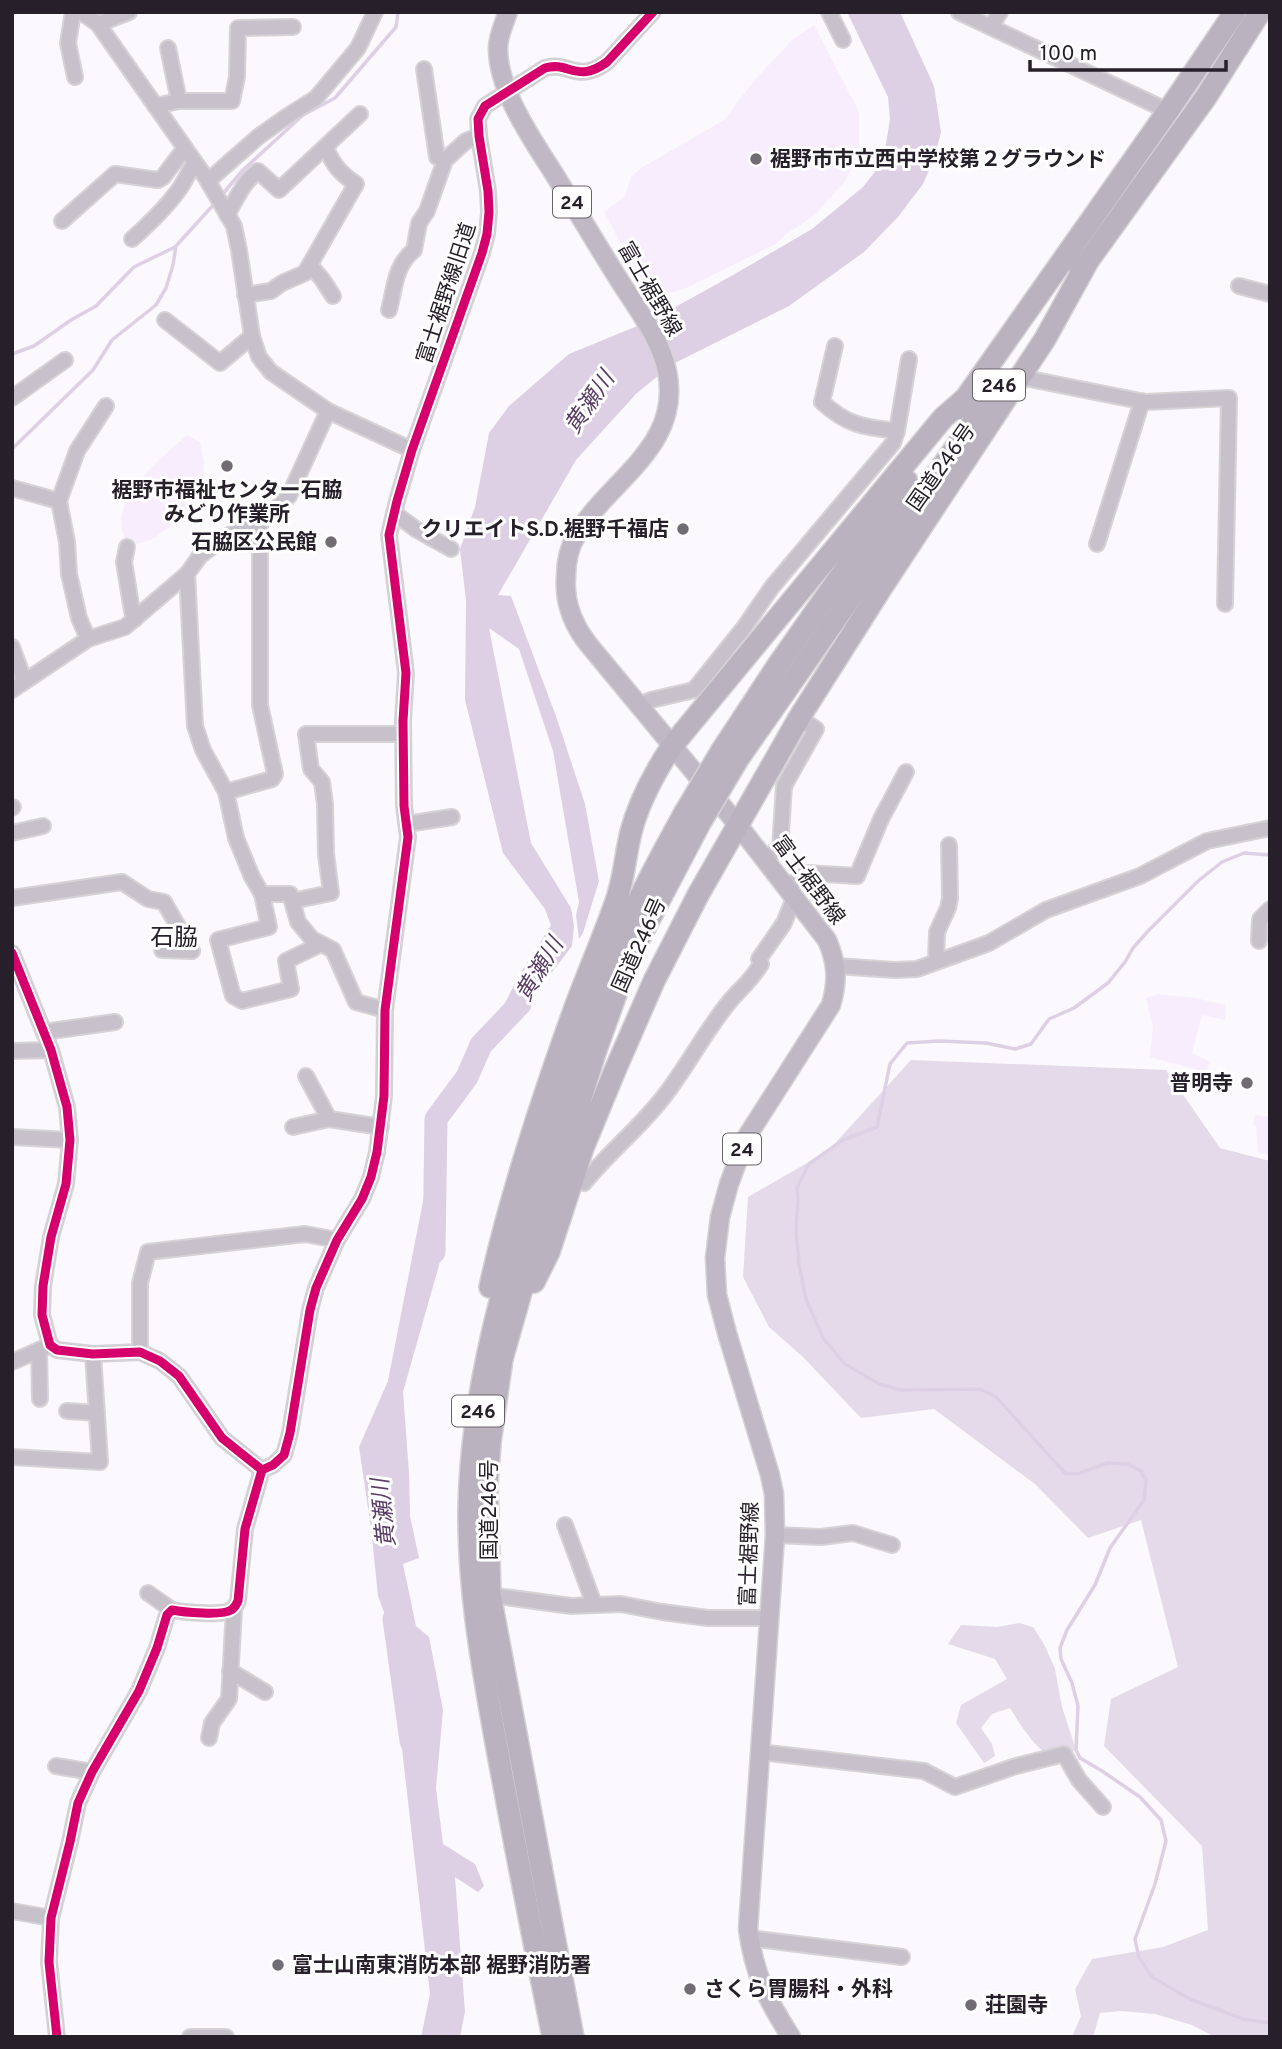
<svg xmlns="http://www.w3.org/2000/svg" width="1282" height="2049" viewBox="0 0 1282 2049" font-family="Overpass,'Noto Sans JP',sans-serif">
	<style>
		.green { fill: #f8edfd }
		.forest { fill: #e5daea }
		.water { fill: #ded0e4 }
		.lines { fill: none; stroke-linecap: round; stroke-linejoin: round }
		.stream { stroke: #ded0e4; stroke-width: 3.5 }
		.river { stroke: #ded0e4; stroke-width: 23 }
		.minor-casing { stroke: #d5d3d6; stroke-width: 18 }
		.major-casing { stroke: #d5d3d6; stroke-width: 21 }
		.highway-casing { stroke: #d5d3d6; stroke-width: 24 }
		.minor { stroke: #c7c1cb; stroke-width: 14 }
		.major { stroke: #c0b8c4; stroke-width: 18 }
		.highway { stroke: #bab3bf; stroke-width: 21 }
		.highway-bridge-casing { stroke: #d5d3d6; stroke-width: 24; stroke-linecap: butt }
		.highway-bridge { stroke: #bab3bf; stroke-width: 21 }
		.cycleway-casing { stroke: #fff; stroke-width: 13 }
		.cycleway { stroke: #d6006c; stroke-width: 9 }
		.poi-dot { fill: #716c74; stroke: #fff; stroke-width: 2.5 }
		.labels { text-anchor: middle; stroke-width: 6; stroke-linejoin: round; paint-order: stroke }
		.shield { fill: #fff; stroke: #68636a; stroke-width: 2 }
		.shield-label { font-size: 19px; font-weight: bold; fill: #27202a }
		.poi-label { font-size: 21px; font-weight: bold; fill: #27202a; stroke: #fff; text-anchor: start }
		.street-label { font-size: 21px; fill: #27202a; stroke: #fff }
		.water-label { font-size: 23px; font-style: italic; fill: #593e65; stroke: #fff }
		.quarter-label { font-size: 24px; fill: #27202a; stroke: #fff }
	</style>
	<rect width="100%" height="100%" fill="#fbf9fd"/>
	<g class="green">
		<polygon points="814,25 859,112 859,150 846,180 816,214 785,235 776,244 688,287 654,299 627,255 604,212 625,196 631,177 641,168 724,120 753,82 794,38"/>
		<path d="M 187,435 L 200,442 L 204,463 L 203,489 C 184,510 159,549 127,543 C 103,502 161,459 187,435 Z"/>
		<polygon points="1159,994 1195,998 1226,1005 1225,1020 1202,1015 1192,1053 1210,1062 1206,1072 1150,1057 1153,1027 1146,998"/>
		<polygon points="1255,1115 1270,1117 1270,1155 1258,1152 1256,1127 1253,1124"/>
	</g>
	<g class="forest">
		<polygon points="911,1060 1166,1070 1220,1148 1270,1161 1270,2037 1215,2037 1192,2025 1155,2014 1120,2011 1100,2013 1093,2037 1072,2037 1081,2016 1075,1989 1092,1959 1163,1947 1208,1930 1202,1846 1104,1746 1111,1699 1178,1667 1141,1520 1088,1538 1035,1484 934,1409 861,1418 803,1357 769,1327 743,1277 748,1197 828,1151"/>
		<path d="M 1019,1623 L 1033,1627 L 1045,1646 L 1055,1669 L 1062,1707 L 1076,1750 L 1052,1758 C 1034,1747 1021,1726 1010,1708 L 992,1714 L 981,1728 L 992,1744 L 995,1756 L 984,1763 L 956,1723 L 961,1705 L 1007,1679 L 995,1659 L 948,1644 L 961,1625 L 997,1627 Z"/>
	</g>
	<g class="water">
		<polygon points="847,12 900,12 934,86 941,132 934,159 923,184 898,217 864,252 789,306 671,365 636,394 576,460 498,595 511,596 557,719 585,804 599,881 583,933 579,939 576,915 579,902 553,751 519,649 489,628 531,843 571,908 574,926 572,946 549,976 503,1028 496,1020 520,974 551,925 545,909 503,853 465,700 466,601 460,549 475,507 489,433 509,406 569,354 652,320 733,275 812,229 863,187 877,169 885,150 890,119 888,97"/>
		<polygon points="425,1191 443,1251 403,1392 409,1473 410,1516 419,1558 403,1564 416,1626 429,1637 443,1710 436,1788 443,1844 475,1864 484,1886 478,1892 455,1877 465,2012 460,2037 421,2037 430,1994 402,1749 411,1683 378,1596 371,1528 359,1447 388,1381"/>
	</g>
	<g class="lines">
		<g class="stream">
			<polyline points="221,196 243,170 303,115 335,98 396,27 398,12"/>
			<polyline points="12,354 34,346 71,320 96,306 134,267 175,247"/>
			<polyline points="12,449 93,370 112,340 156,305 166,288 173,265 176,246 216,202"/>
			<polyline points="1270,855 1244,853 1222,862 1198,881 1149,930 1133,948 1125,962 1108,983 1074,1008 1049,1019 1031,1044 1015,1049 986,1043 939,1041 907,1043 890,1064 877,1127 843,1140 809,1164 797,1188 798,1201 796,1229 799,1265 806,1299 823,1338 845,1364 879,1384 901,1390 980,1389 996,1397 1065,1473 1077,1474 1108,1463 1127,1464 1143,1472 1142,1474 1146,1480 1144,1500 1110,1548 1095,1585 1067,1630 1060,1648 1061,1659 1072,1683 1078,1706 1076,1750 1080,1758 1102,1771 1140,1797 1161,1820 1166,1841 1155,1884 1135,1939 1139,1958 1152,1977 1190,1999 1243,2019 1270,2023"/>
		</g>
		<g class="river">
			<polyline points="434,1252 436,1119 467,1077 481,1045 520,1004"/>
			<polyline points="394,1619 411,1741"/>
		</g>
		<g class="minor-casing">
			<g id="minor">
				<polyline points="73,12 68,43 75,77"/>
				<polyline points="81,12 98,24 206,178 234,226 239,250 252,336 259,357 271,372 328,411 412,450"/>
				<polyline points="829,12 843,40"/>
				<polyline points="959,12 1168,111"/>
				<polyline points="98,24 129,12"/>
				<polyline points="991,27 1000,12"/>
				<polyline points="168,48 179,101"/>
				<polyline points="424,69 437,157 445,160 466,141 479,136"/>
				<polyline points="155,106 179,101 232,101 237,77 238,28 293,27"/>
				<polyline points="208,181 258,137 286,117 316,98 358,48 375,12"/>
				<path d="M 227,215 C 236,200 243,182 258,171 L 279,190 L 360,114"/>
				<polyline points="62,221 115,174 158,180 163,177 185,148"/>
				<path d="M 132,239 C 149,224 167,207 180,188 C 186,179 189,171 195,163"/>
				<polyline points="310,265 322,279 333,296"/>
				<polyline points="1239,286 1270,294"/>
				<path d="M 245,295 L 271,291 L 282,283 L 305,273 L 356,184 C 341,174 333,165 326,148"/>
				<path d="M 389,310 C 395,287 395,265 414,250 L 419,223 L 427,211 L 445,160"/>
				<polyline points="165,320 220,363 252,336"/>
				<path d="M 835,346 L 822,402 C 848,426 864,427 897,431"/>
				<polyline points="1020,377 1145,402 1229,398 1225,604"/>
				<polyline points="12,398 65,360"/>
				<polyline points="12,488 59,501"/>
				<polyline points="394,513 417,530 451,549"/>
				<polyline points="1097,544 1142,401"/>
				<polyline points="127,547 124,562 132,611 135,619"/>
				<polyline points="187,574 195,726 203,750 226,792 236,838 252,877 262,894 290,894 298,922 312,939 333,950 356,1002 385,1010"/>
				<polyline points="88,639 79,618 69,574 67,542 59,501 77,451 106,406"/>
				<polyline points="12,647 24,680"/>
				<polyline points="12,690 88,639 125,627 187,574 200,556 222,539 271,514 289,496 328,411"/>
				<polyline points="640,705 651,700 694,690 743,629 772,587 893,443 897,431 909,359"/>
				<polyline points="226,792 272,779 275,774 260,705 260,520"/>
				<polyline points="12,808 13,807"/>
				<polyline points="407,824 452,817"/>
				<polyline points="12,833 43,826"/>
				<polyline points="764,859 780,848 784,786 816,729 799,718"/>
				<polyline points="786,888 807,873 857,876 881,819 906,772"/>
				<polyline points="262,894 269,927 218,940 233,996 242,1001 291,989 286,961 321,944"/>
				<polyline points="12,898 122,882 148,899 164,902 192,951"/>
				<polyline points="292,901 331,893 326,854 325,804 322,782 311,769 306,734 403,734"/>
				<polyline points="1259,941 1260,919 1270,909"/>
				<polyline points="162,950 192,951"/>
				<polyline points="12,953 51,1050 67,1107 70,1140 66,1184 51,1237 43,1286 42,1315 50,1345 57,1350 93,1354 140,1352 160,1361 179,1376 222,1438 262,1470"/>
				<polyline points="936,962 937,932 948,908 950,898 949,845"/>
				<polyline points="836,966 895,970 917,969 989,943 1046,910 1140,876 1207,841 1270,828"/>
				<polyline points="44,1032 115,1022"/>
				<polyline points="12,1051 51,1050"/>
				<polyline points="306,1076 329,1119"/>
				<polyline points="293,1127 329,1119 381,1127"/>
				<polyline points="12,1137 70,1140"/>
				<path d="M 573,1179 L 584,1183 C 609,1152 641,1127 665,1095 C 688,1065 706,1030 730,1001 C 742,987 751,981 761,964 L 759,959 L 784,923 L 794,898"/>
				<polyline points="39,1350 40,1399"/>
				<polyline points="140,1352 140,1283 148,1252 305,1234 337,1240"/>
				<polyline points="12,1362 46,1347"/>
				<polyline points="67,1411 97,1413"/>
				<polyline points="12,1457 100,1462 93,1354"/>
				<polyline points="565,1525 594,1604"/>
				<polyline points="775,1535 821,1537 853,1533 892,1545"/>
				<polyline points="148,1593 172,1610"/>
				<polyline points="490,1595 571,1606 621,1604 662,1612 708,1618 770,1618"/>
				<polyline points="230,1671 265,1692"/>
				<polyline points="209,1738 212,1723 229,1699 234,1609"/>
				<polyline points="760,1752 924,1771 955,1787 1016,1766 1064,1754 1079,1780 1103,1807"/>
				<polyline points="56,1766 92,1772"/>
				<polyline points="12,1911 51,1918"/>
				<polyline points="749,1938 902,1957"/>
				<path d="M 57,2037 L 49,1962 L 51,1918 L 70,1842 L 78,1803 L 92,1772 L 139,1691 L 157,1648 L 167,1615 L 172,1610 C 182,1612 223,1616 231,1610 C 235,1608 236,1605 238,1601 L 245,1529 L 262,1470 L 273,1465 L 284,1455 L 290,1433 L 310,1310 L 316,1288 L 337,1240 L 362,1199 L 371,1177 L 377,1152 L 384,1096 L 385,1010 L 408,837 L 404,806 L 403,721 L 406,673 L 389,535 L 397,501 L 412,450 L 482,253 L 487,234 L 489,212 L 488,191 L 479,136 L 478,119 L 485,106 L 545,68 C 569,61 577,84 607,62 L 653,12"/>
				<polyline points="190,2037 226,2037"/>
			</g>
		</g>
		<g class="major-casing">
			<path id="major" d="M 508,12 C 504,24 498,36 498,48 C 498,94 536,144 559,182 C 581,217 601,252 623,286 C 640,312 661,341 667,371 C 683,447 608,480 576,536 C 569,548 566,563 566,577 C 564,603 573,625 589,645 L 738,825 L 827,940 C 837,963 838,981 831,1005 L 746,1138 L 729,1184 L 720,1217 L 715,1258 L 717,1295 L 727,1333 L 770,1475 L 774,1494 L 775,1535 L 748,1929 C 754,1973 767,2000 791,2037"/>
		</g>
		<g class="highway-casing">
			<g id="highway">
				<polyline points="1080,272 1206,97 1260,12"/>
				<polyline points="958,409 1168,111 1235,12"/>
				<polyline points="722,750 776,668 907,481"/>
				<polyline points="738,759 990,398"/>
				<polyline points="534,1282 549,1252 583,1148 616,1068 654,981 698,895 799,718 882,587 1045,339 1088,261"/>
				<path d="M 490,1287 C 510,1195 541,1102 573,1013 C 586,977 602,941 615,904 C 624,881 625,856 631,832 C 639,801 655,772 672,746 L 943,418 L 967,397"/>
				<path d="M 553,2037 C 533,1939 514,1841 496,1743 C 482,1666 468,1588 469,1509 C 471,1392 504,1278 540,1167 C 563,1095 584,1020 615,950 C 635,904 659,859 684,814"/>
				<polyline points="573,2037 490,1595 487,1484 490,1443 502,1359 536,1240 596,1050 629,958 700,823"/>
			</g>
		</g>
		<use href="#minor" class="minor"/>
		<use href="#major" class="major"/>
		<use href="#highway" class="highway"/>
		<g class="highway-bridge-casing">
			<g id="highway-bridge">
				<polyline points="684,814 722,750"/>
				<polyline points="700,823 738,759"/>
			</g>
		</g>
		<use href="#highway-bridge" class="highway-bridge"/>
		<g class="cycleway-casing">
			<g id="cycleway">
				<polyline points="12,953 51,1050 67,1107 70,1140 66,1184 51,1237 43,1286 42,1315 50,1345 57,1350 93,1354 140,1352 160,1361 179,1376 222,1438 262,1470"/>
				<path d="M 57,2037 L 49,1962 L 51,1918 L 70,1842 L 78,1803 L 92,1772 L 139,1691 L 157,1648 L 167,1615 L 172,1610 C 182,1612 223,1616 231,1610 C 235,1608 236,1605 238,1601 L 245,1529 L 262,1470 L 273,1465 L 284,1455 L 290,1433 L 310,1310 L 316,1288 L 337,1240 L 362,1199 L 371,1177 L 377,1152 L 384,1096 L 385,1010 L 408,837 L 404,806 L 403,721 L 406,673 L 389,535 L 397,501 L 412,450 L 482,253 L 487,234 L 489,212 L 488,191 L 479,136 L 478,119 L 485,106 L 545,68 C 569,61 577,84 607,62 L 653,12"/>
			</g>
		</g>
		<use href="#cycleway" class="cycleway"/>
	</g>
	<g class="poi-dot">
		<circle cx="756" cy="159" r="7"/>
		<circle cx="227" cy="466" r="7"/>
		<circle cx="683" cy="529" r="7"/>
		<circle cx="331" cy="542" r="7"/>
		<circle cx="1247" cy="1083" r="7"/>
		<circle cx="278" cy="1965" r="7"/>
		<circle cx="690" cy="1989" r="7"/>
		<circle cx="971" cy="2005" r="7"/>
	</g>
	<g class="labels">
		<g class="shield">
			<rect x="553" y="186.5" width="38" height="31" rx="5"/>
			<rect x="973" y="369.5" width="52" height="31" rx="5"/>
			<rect x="723" y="1133.5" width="38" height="31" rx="5"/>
			<rect x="452" y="1395.5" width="52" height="31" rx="5"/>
		</g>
		<g class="shield-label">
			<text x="572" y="209">24</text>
			<text x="999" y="392">246</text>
			<text x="742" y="1156">24</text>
			<text x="478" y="1418">246</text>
		</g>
		<g class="poi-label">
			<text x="770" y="166">裾野市市立西中学校第２グラウンド</text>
			<text x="227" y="497" text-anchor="middle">裾野市福祉センター石脇<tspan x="227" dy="24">みどり作業所</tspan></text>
			<text x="669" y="536" text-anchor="end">クリエイトS.D.裾野千福店</text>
			<text x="317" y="549" text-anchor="end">石脇区公民館</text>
			<text x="1233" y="1090" text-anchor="end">普明寺</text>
			<text x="292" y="1972">富士山南東消防本部 裾野消防署</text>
			<text x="704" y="1996">さくら胃腸科・外科</text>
			<text x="985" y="2012">荘園寺</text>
		</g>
		<g class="street-label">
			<text transform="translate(650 289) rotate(60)" y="7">富士裾野線</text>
			<text transform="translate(446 293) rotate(-72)" y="7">富士裾野線旧道</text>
			<text transform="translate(941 467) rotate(-55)" y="7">国道246号</text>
			<text transform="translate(809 880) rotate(53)" y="7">富士裾野線</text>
			<text transform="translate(639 945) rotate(-66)" y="7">国道246号</text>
			<text transform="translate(489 1510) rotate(-90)" y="7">国道246号</text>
			<text transform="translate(749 1554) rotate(-88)" y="7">富士裾野線</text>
		</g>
		<g class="water-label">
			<text transform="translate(589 402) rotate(-56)" y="8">黄瀬川</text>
			<text transform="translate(539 969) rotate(-59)" y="8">黄瀬川</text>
			<text transform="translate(383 1513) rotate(-96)" y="8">黄瀬川</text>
		</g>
		<g class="quarter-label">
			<text x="174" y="945">石脇</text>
		</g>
	</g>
	<rect width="1282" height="2049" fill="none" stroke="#27202a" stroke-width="28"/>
	<path d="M1030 60v10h196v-10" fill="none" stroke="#27202a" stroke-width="3.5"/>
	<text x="1040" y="60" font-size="21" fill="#27202a" stroke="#ffffff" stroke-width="5" paint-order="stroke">100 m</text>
</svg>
